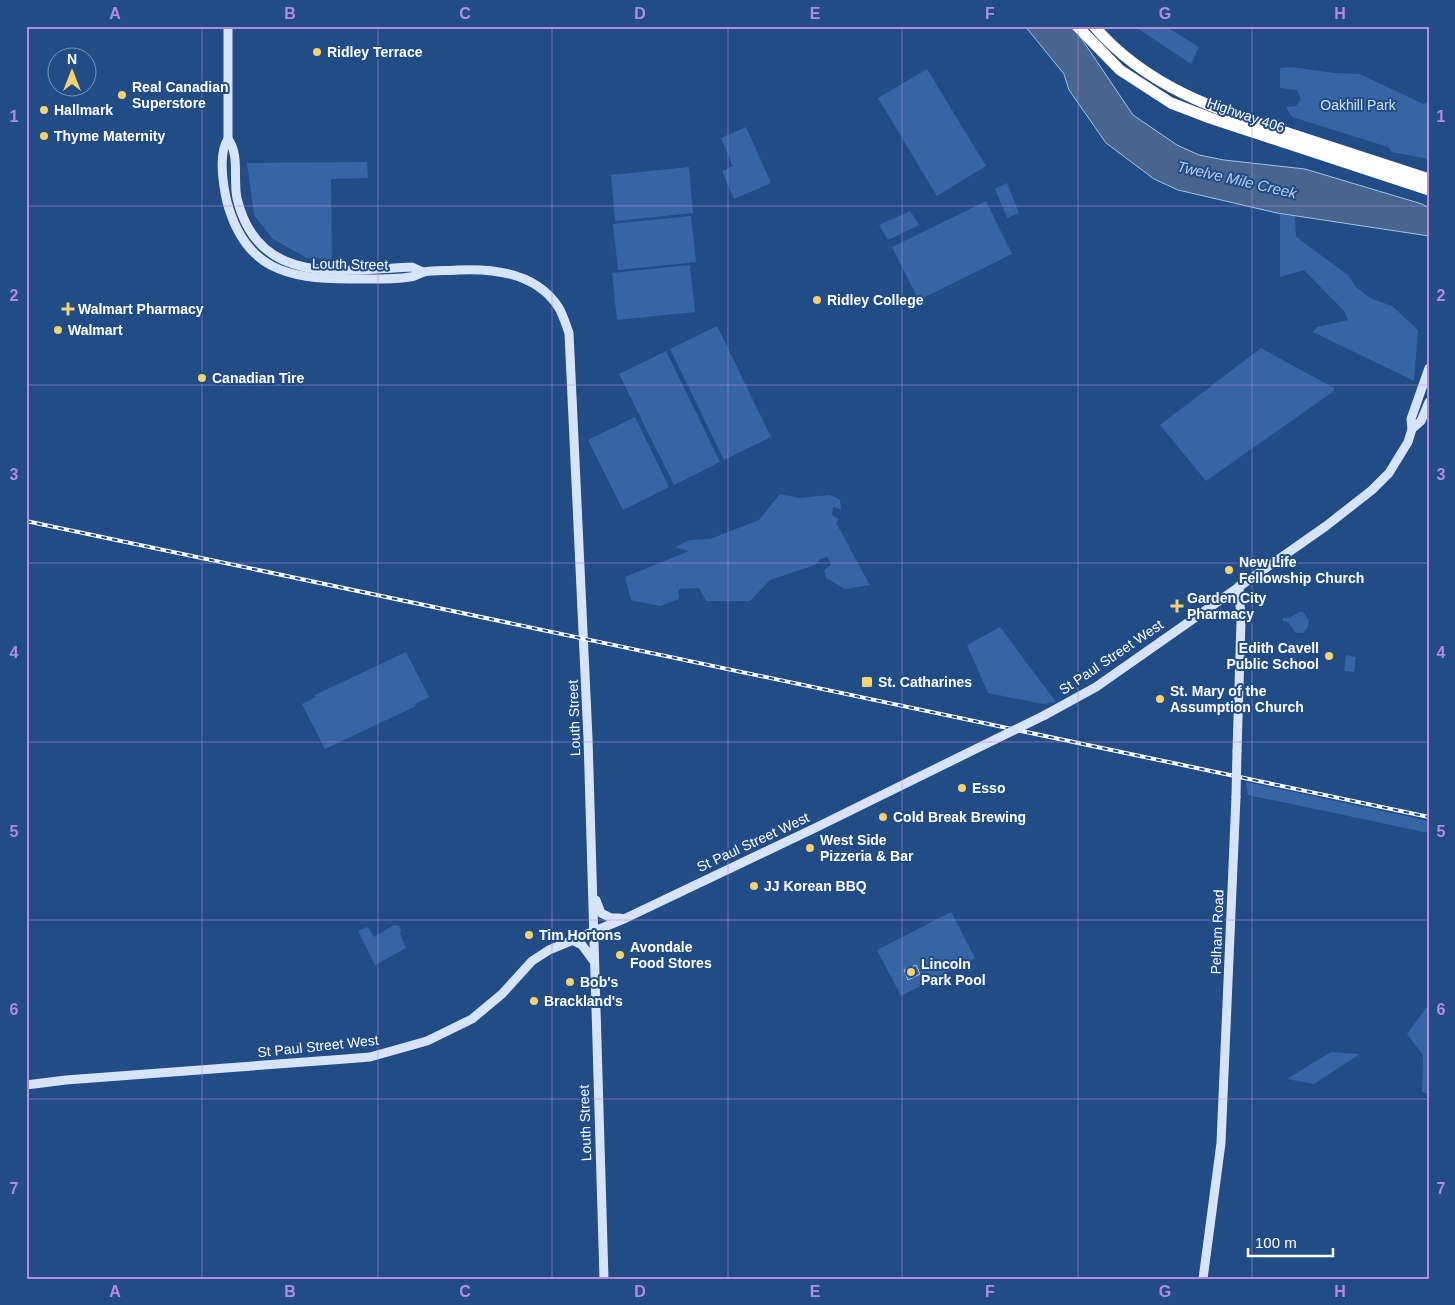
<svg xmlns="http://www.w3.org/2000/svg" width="1455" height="1305" viewBox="0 0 1455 1305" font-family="Helvetica,sans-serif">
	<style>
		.green { fill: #3765a3 }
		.water { fill: #48658f; stroke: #a0c1ea }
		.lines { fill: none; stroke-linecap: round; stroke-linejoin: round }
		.secondary { stroke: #d7e4f7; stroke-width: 9 }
		.motorway { stroke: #fff; stroke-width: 11 }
		.rail-casing { stroke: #fff; stroke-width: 4 }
		.rail { stroke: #224c86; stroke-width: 2; stroke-dasharray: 5.5; stroke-linecap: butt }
		.secondary-bridge { stroke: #d7e4f7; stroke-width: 9 }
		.grid { fill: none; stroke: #b68bdc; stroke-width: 1; stroke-opacity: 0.55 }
		.poi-dot { fill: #f5d16f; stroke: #224c86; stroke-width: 2 }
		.labels { text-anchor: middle; stroke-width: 4; stroke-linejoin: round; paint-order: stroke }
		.poi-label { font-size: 14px; font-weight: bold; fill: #fff; stroke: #224c86; text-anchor: start }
		.park-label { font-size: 14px; fill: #d1e1f7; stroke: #224c86 }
		.street-label { font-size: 14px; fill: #fff; stroke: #224c86 }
		.water-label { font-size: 15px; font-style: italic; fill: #b8d1f0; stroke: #224c86 }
		.neatline { fill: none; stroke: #b68bdc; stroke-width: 2 }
		.grid-label { font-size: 16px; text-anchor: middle; font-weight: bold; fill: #b68bdc }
	</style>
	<rect width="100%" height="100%" fill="#224c86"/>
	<g class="green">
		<polygon points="1134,26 1165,26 1199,47 1191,64"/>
		<polygon points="1291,67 1334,73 1360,74 1423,104 1429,101 1429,159 1392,152 1388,147 1292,117 1286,107 1296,106 1301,99 1297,90 1280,88 1280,68"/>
		<polygon points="927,69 986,166 937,196 878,98"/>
		<polygon points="746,127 771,183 734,199 722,171 733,166 721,138"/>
		<polygon points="367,162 368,178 331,179 332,259 307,258 273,239 254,215 247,163"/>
		<polygon points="689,167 693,213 615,221 611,175"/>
		<polygon points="1007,183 1019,213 1007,218 995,189"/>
		<polygon points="986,201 1012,254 919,300 892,247"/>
		<polygon points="910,211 919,225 888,240 879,225"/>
		<polygon points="1280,214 1295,216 1296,237 1348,275 1356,287 1370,298 1392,306 1418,330 1414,381 1313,332 1317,327 1348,320 1344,311 1304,270 1280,277"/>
		<polygon points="691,216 696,262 618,270 613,224"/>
		<polygon points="690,265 695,312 617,320 612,273"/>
		<polygon points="717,326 771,437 724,460 670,349"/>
		<polygon points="1261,348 1334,388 1334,391 1206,481 1160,425"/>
		<polygon points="666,351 720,462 674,485 619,374"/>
		<polygon points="635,417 669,487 623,510 588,440"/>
		<polygon points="780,494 799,498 830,495 840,500 841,509 833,507 832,515 839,519 836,523 870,585 845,589 826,578 824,570 831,565 828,557 820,559 815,565 770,580 750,601 706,601 699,588 678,589 679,599 660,606 631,600 625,577 689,551 675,547 690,540 710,539 759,520"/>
		<polygon points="1299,612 1303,612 1309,621 1308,627 1303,633 1296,633 1288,622 1283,621 1283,618 1290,618"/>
		<polygon points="1000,627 1056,702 1043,704 988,693 967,645"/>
		<polygon points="406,652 429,697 415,704 416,706 325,749 302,704 316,697 315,695"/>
		<polygon points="1346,655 1356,657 1354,672 1344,671"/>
		<polygon points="1246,782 1429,821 1429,833 1248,795"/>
		<polygon points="951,912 975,958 901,996 877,950"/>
		<polygon points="394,925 399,926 401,930 400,934 406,948 375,965 358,931 368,927 374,937"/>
		<polygon points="1429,1004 1429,1094 1422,1092 1423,1055 1407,1034"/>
		<polygon points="1331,1052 1360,1054 1314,1084 1287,1079"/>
	</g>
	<g class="water">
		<polygon points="1025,26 1073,26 1133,115 1177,145 1199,155 1224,160 1305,169 1422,204 1429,208 1429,236 1277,213 1178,190 1154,179 1106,143 1069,90 1064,74"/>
		<polygon points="916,965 920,974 908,980 904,970"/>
	</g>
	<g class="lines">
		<g class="secondary">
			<path d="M 228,26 L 228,139 C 218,153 223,185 227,202 C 245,269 287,279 349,279 C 369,279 390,280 410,277 C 415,277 419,273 424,272 C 434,270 447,271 458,270 C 495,268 537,273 559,308 C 563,315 566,325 569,333 L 588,738 L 604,1279"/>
			<path d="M 228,139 C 240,155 233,180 237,198 C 258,288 343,270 412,267 L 423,272"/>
			<polyline points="1412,429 1421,421 1429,402"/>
			<polyline points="1045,715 1096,687 1326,526 1372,490 1389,473 1408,442 1412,429 1411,419 1429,368"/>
			<polyline points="1237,751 1241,621 1239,586"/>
			<polyline points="596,900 601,913 611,918 620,918"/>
			<polyline points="572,940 582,945 593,960"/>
			<polyline points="26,1085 66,1080 345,1059 370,1057 427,1041 472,1019 502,994 532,961 549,950 626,918 815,828 996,739"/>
			<polyline points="1203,1279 1221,1143 1236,797"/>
		</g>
		<g class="motorway">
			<polyline points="1077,26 1120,70 1171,103 1210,118 1429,190"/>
			<path d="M 1094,26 C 1146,87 1217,110 1291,134 C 1337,149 1383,164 1429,179"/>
		</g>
		<g class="rail-casing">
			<polyline id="rail" points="26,521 1429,817"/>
		</g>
		<use href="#rail" class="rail"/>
		<g class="secondary-bridge">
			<polyline points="996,739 1045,715"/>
			<polyline points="1236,797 1237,751"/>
		</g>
	</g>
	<path class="grid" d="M 202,26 L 202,1279M 378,26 L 378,1279M 552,26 L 552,1279M 728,26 L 728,1279M 902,26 L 902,1279M 1078,26 L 1078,1279M 1252,26 L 1252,1279M 26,206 L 1429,206M 26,385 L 1429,385M 26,563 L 1429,563M 26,742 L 1429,742M 26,920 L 1429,920M 26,1099 L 1429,1099"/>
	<g class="poi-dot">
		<circle cx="317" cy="52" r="5"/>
		<circle cx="122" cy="95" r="5"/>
		<circle cx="44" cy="110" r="5"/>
		<circle cx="44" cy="136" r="5"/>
		<circle cx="817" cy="300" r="5"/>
		<path d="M65.5 301.5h5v5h5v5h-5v5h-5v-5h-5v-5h5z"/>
		<circle cx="58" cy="330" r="5"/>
		<circle cx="202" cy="378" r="5"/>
		<circle cx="1229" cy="570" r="5"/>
		<path d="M1174.5 598.5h5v5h5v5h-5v5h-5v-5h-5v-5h5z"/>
		<circle cx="1329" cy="656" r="5"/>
		<rect x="861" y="676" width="12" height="12" rx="2.5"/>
		<circle cx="1160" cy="699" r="5"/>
		<circle cx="962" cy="788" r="5"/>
		<circle cx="883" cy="817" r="5"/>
		<circle cx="810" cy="848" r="5"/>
		<circle cx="754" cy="886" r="5"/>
		<circle cx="529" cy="935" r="5"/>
		<circle cx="620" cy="955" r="5"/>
		<circle cx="911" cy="972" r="5"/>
		<circle cx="570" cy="982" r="5"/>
		<circle cx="534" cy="1001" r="5"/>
	</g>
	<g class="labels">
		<g class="poi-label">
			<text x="327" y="57">Ridley Terrace</text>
			<text x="132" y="92">Real Canadian<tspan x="132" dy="16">Superstore</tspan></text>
			<text x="54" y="115">Hallmark</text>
			<text x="54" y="141">Thyme Maternity</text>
			<text x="827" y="305">Ridley College</text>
			<text x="78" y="314">Walmart Pharmacy</text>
			<text x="68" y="335">Walmart</text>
			<text x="212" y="383">Canadian Tire</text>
			<text x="1239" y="567">New Life<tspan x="1239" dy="16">Fellowship Church</tspan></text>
			<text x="1187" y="603">Garden City<tspan x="1187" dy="16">Pharmacy</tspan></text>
			<text x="1319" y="653" text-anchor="end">Edith Cavell<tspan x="1319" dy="16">Public School</tspan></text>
			<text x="878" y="687">St. Catharines</text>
			<text x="1170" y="696">St. Mary of the<tspan x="1170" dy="16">Assumption Church</tspan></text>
			<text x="972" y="793">Esso</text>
			<text x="893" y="822">Cold Break Brewing</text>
			<text x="820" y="845">West Side<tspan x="820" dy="16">Pizzeria &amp; Bar</tspan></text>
			<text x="764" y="891">JJ Korean BBQ</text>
			<text x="539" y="940">Tim Hortons</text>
			<text x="630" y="952">Avondale<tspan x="630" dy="16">Food Stores</tspan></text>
			<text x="921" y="969">Lincoln<tspan x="921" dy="16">Park Pool</tspan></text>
			<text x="580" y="987">Bob's</text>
			<text x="544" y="1006">Brackland's</text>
		</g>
		<g class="park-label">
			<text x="1358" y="110">Oakhill Park</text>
		</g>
		<g class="street-label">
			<text transform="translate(1246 115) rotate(19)" y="5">Highway 406</text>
			<text transform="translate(350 264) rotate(1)" y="5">Louth Street</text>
			<text transform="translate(1111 657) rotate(-34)" y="5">St Paul Street West</text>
			<text transform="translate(574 718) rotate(-92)" y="5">Louth Street</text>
			<text transform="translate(753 842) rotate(-25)" y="5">St Paul Street West</text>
			<text transform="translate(1217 932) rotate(-88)" y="5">Pelham Road</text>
			<text transform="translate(318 1046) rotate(-6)" y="5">St Paul Street West</text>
			<text transform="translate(585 1123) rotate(-92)" y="5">Louth Street</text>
		</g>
		<g class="water-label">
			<text transform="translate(1237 180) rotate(13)" y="5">Twelve Mile Creek</text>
		</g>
	</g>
	<rect width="1455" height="1305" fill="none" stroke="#224c86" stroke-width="55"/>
	<g transform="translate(72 72)"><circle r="24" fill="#224c86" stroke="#7a94b6"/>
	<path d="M0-4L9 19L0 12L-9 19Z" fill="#f5d16f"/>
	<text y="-8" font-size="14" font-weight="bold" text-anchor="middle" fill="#ffffff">N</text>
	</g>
	<path d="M1248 1248v8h85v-8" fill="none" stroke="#ffffff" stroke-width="2.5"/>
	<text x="1255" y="1248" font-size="15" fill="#ffffff" stroke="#224c86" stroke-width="4" paint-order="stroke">100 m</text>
	<rect x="28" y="28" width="1400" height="1250" class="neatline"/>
	<g class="grid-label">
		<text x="115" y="19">A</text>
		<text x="290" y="19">B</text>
		<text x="465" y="19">C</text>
		<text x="640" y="19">D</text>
		<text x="815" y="19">E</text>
		<text x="990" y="19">F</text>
		<text x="1165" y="19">G</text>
		<text x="1340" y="19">H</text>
		<text x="14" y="122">1</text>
		<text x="1441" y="122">1</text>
		<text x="14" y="301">2</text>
		<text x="1441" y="301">2</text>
		<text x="14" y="480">3</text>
		<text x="1441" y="480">3</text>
		<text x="14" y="658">4</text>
		<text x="1441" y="658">4</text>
		<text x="14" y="837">5</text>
		<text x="1441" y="837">5</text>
		<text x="14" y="1015">6</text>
		<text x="1441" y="1015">6</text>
		<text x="14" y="1194">7</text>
		<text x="1441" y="1194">7</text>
		<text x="115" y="1297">A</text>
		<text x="290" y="1297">B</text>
		<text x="465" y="1297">C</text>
		<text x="640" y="1297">D</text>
		<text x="815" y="1297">E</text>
		<text x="990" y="1297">F</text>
		<text x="1165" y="1297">G</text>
		<text x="1340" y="1297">H</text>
	</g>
</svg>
